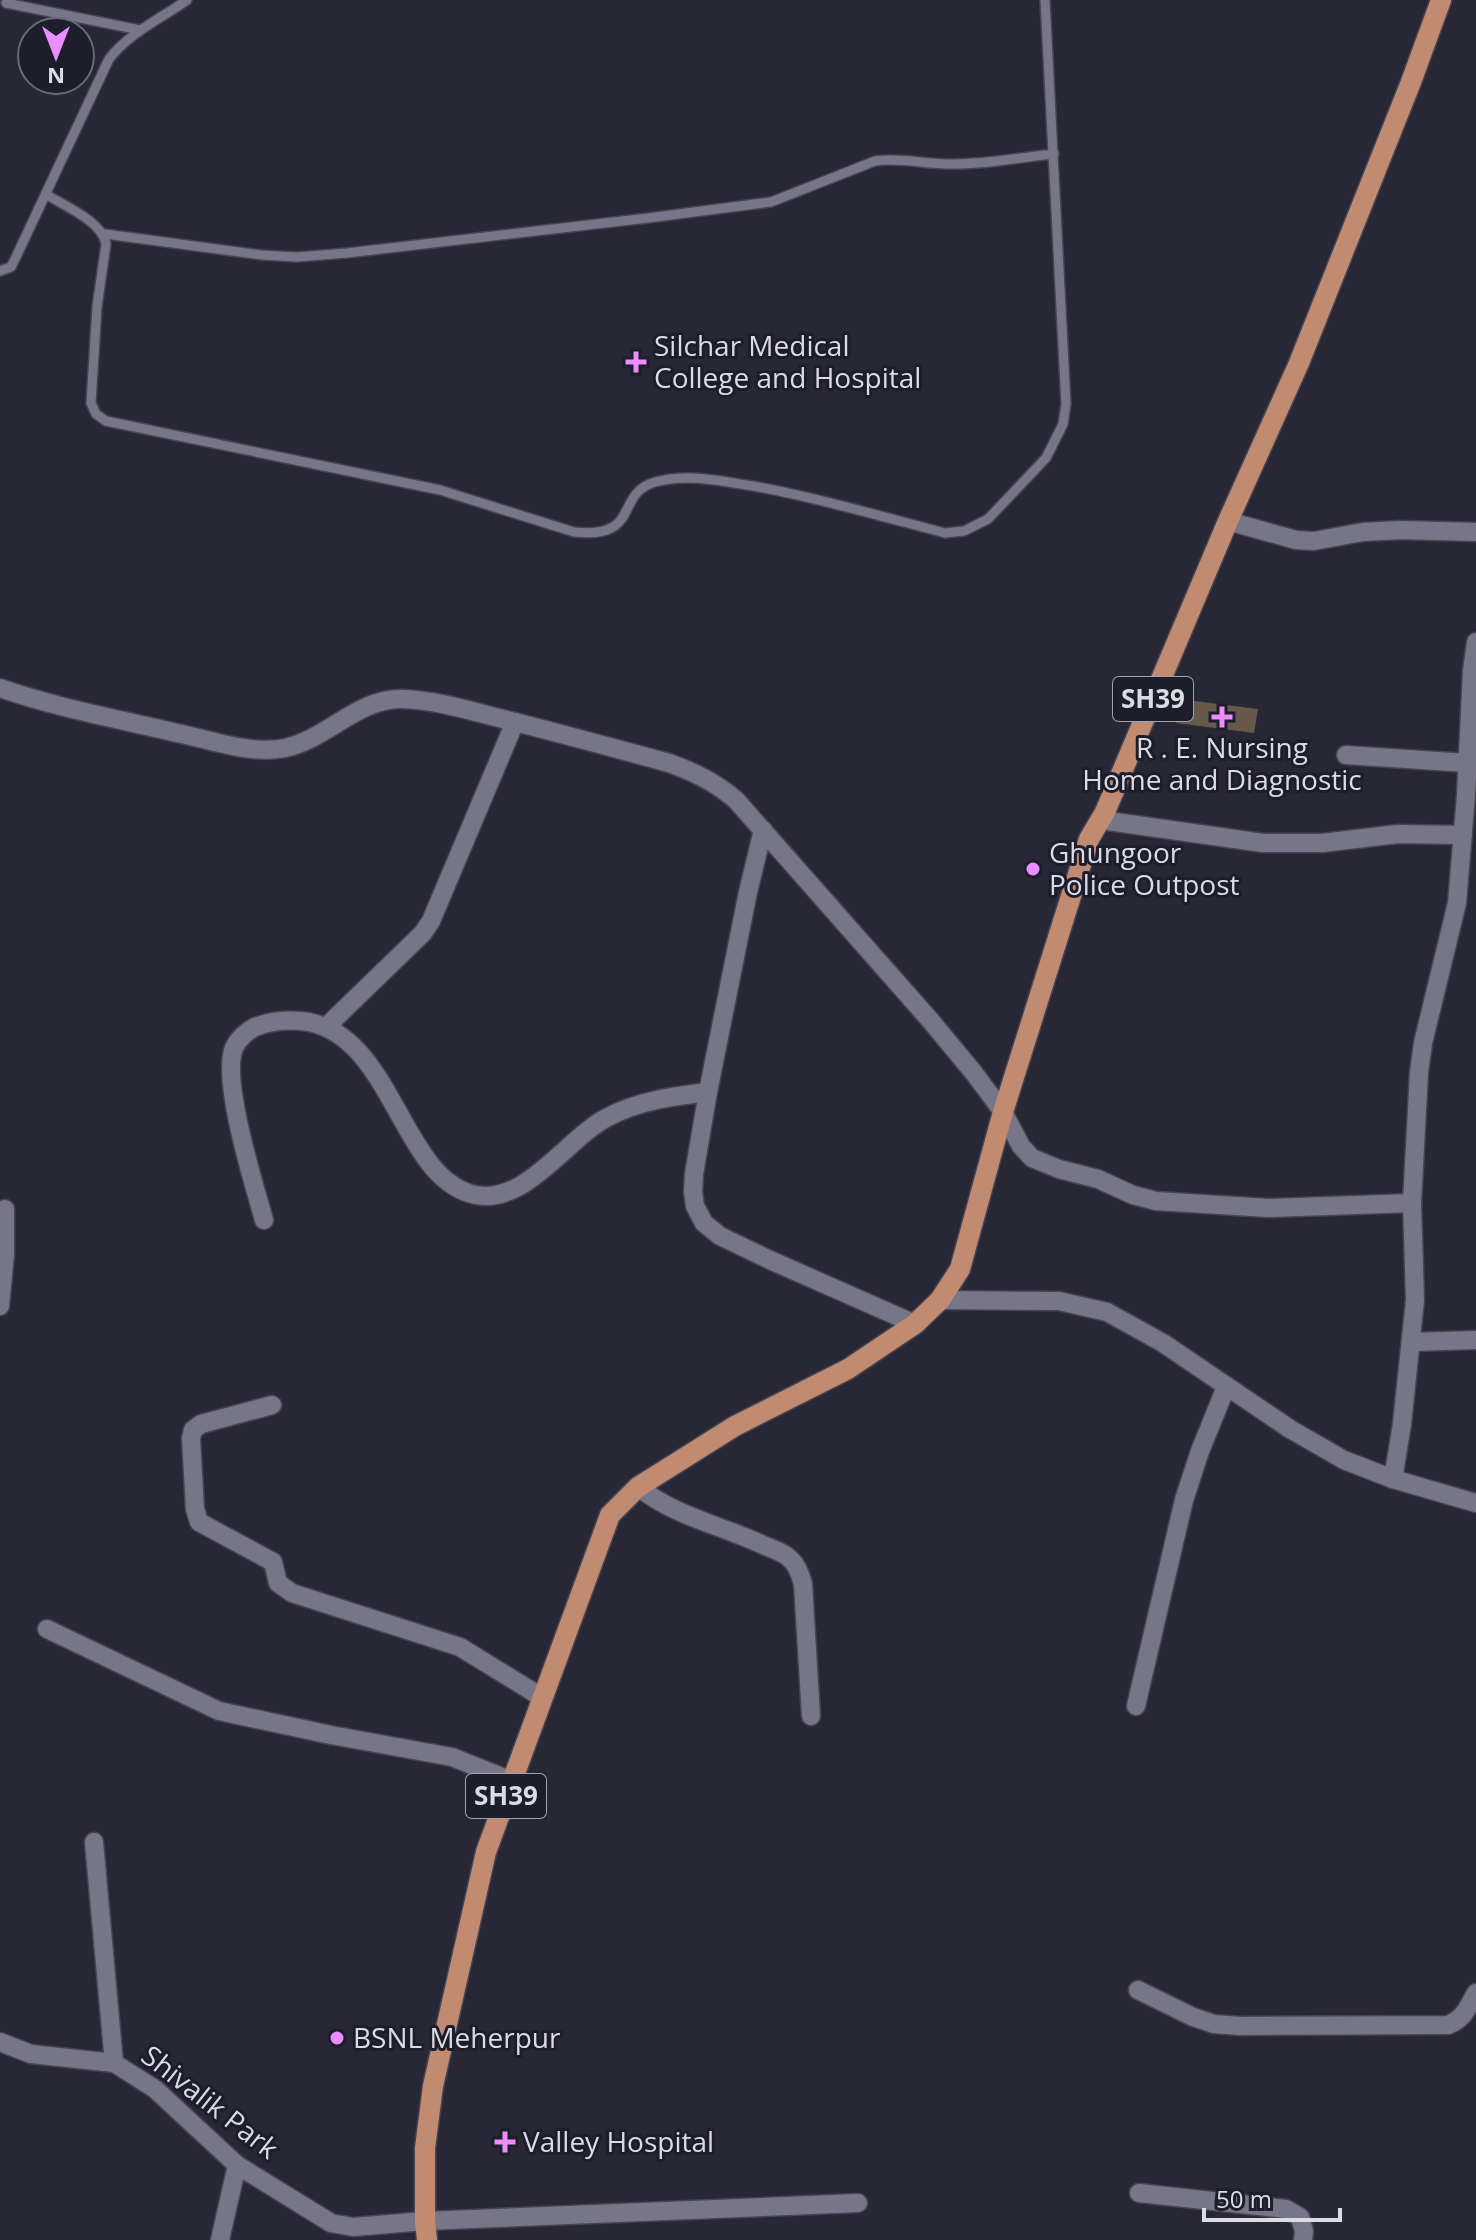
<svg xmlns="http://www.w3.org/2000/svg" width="1476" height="2240" viewBox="0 0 1476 2240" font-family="'Open Sans',sans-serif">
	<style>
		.building { fill: #68584c }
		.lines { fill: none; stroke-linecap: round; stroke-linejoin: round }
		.service-casing { stroke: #464451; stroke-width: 12 }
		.minor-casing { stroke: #464451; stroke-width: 21 }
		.primary-casing { stroke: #464451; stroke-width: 23 }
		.service { stroke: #777689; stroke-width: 9 }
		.minor { stroke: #777689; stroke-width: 18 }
		.primary { stroke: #c08b71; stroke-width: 20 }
		.poi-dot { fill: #ea8dfd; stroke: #1e1d2c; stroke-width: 3 }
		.labels { text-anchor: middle; stroke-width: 6; stroke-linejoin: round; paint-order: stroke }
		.shield { fill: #1e1d2c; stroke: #a2a2ae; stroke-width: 2 }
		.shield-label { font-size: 26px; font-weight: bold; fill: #dbdbe5 }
		.poi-label { font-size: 28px; fill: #dbdbe5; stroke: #1e1d2c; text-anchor: start }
		.street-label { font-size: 28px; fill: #dbdbe5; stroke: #1e1d2c }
	</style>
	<rect width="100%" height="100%" fill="#282736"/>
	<polygon class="building" points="1179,699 1258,709 1254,733 1176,723"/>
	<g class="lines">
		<g class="service-casing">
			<g id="service">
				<polyline points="6,3 140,30"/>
				<path d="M 47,195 C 65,206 103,222 106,244 L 97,307 L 91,403 L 96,414 L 106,421 L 440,490 L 574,532 C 642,539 614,494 655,482 C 687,473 721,481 753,486 C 818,498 880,516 945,533 L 964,531 L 988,519 L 1046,458 L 1063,424 L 1066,404 L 1045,0"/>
				<path d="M 105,234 L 262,255 L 297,257 L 347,253 L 648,218 L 771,202 L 875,161 C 901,157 928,165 955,164 C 988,164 1022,157 1054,154"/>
				<path d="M 0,271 L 11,267 L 16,257 L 109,59 C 129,33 160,19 187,0"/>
			</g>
		</g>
		<g class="minor-casing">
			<g id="minor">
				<polyline points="1228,521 1296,540 1314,541 1363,532 1400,530 1476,532"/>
				<path d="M 0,688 C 57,708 118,719 177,733 C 212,740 250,755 285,748 C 327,739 358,698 402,699 C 436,700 471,711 503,719 C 559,733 614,748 669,763 C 694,772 715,782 736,800 L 930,1020 L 974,1073 L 1003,1112 L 1021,1146 L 1032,1158 L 1059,1169 L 1098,1179 L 1133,1195 L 1156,1201 L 1268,1208 L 1412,1203"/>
				<polyline points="1346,755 1467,763"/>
				<polyline points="1101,820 1263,843 1322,843 1398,834 1463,835"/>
				<polyline points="763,830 748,892 708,1092 694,1174 693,1192 695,1206 704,1223 720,1236 770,1260 915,1324"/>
				<polyline points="326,1027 423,933 431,921 515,722"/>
				<path d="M 264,1220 C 254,1184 221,1080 234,1048 C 238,1039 247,1031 255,1027 C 273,1020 291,1019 309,1022 C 395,1040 401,1180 476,1195 C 526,1205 568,1137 608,1117 C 638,1101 674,1096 708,1092"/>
				<polyline points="940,1300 1059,1301 1107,1312 1163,1343 1290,1429 1344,1460 1393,1479 1476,1503"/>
				<polyline points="0,1306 5,1254 5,1209"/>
				<polyline points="1411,1342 1476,1340"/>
				<polyline points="272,1405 201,1424 193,1430 191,1438 195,1509 199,1522 273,1562 278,1583 292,1593 460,1647 543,1698"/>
				<polyline points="1393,1479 1402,1424 1415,1300 1412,1203 1419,1072 1423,1043 1457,903 1466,795 1472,671 1476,642"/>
				<path d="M 638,1487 C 677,1517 717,1524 761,1544 C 769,1548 781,1551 788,1557 C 797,1564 800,1574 803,1584 L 811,1716"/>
				<polyline points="47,1629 219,1711 331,1735 452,1757 512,1781"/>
				<polyline points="1136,1706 1184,1500 1200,1451 1226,1387"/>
				<polyline points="94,1842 114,2063"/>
				<path d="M 1138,1990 L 1193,2017 L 1214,2024 L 1240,2026 L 1448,2025 C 1464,2019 1468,2007 1476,1993"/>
				<polyline points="0,2042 31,2054 114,2063 155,2089 237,2165 331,2223 353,2227 425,2221 858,2203"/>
				<polyline points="1139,2193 1286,2209 1300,2217 1304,2231 1303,2240"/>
				<polyline points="220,2240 237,2165"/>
			</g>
		</g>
		<g class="primary-casing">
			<polyline id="primary" points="427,2240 425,2221 425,2148 433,2086 486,1852 610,1515 638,1487 735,1426 848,1369 915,1324 940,1300 960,1269 1003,1112 1089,839 1105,812 1228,521 1299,363 1411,82 1441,0"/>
		</g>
		<use href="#service" class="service"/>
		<use href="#minor" class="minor"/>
		<use href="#primary" class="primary"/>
	</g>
	<g class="poi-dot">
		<path d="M632 350h8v8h8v8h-8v8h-8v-8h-8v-8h8z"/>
		<path d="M1218 705h8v8h8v8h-8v8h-8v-8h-8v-8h8z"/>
		<circle cx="1033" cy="869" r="8"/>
		<circle cx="337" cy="2038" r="8"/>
		<path d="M501 2130h8v8h8v8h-8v8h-8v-8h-8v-8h8z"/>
	</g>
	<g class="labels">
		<g class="shield">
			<rect x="1113" y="677" width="80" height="44" rx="6"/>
			<rect x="466" y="1774" width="80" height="44" rx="6"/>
		</g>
		<g class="shield-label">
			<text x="1153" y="708">SH39</text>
			<text x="506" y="1805">SH39</text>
		</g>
		<g class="poi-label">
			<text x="654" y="356">Silchar Medical<tspan x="654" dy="32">College and Hospital</tspan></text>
			<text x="1222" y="758" text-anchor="middle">R . E. Nursing<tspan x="1222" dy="32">Home and Diagnostic</tspan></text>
			<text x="1049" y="863">Ghungoor<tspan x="1049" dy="32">Police Outpost</tspan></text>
			<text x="353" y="2048">BSNL Meherpur</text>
			<text x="523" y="2152">Valley Hospital</text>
		</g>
		<g class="street-label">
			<text transform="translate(210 2102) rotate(38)" y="10">Shivalik Park</text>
		</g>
	</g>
	<g transform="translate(56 56) rotate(180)"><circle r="38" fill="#1e1d2c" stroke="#6a6976" stroke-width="2"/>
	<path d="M0-6L14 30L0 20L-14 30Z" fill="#ea8dfd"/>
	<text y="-12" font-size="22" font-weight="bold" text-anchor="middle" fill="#dbdbe5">N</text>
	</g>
	<path d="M1204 2208v12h136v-12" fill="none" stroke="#dbdbe5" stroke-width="4"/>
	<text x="1216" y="2208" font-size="24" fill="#dbdbe5" stroke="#1e1d2c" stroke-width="6" paint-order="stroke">50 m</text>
</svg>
